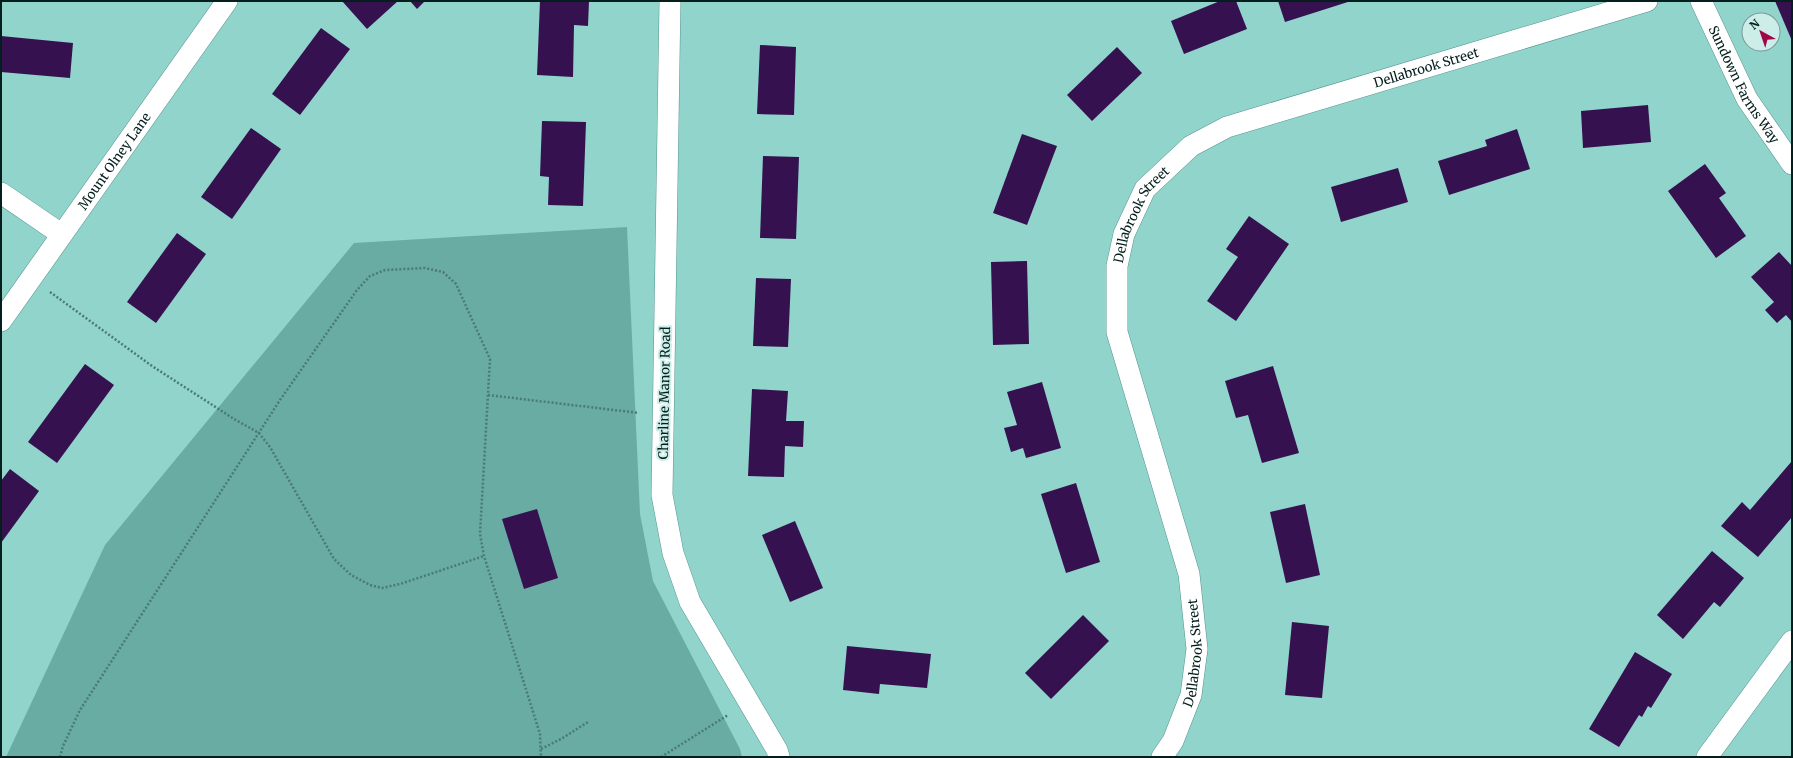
<svg xmlns="http://www.w3.org/2000/svg" width="1793" height="758" viewBox="0 0 1793 758" font-family="Merriweather,serif">
	<style>
		.green { fill: #68aca4 }
		.building { fill: #351150 }
		.lines { fill: none; stroke-linecap: round; stroke-linejoin: round }
		.minor-casing { stroke: #54968f; stroke-width: 22 }
		.path { stroke: #4b7a75; stroke-width: 2.5; stroke-dasharray: 2 2; stroke-linecap: butt }
		.minor { stroke: #fff; stroke-width: 21 }
		.labels { text-anchor: middle; stroke-width: 4; stroke-linejoin: round; paint-order: stroke }
		.street-label { font-size: 13px; fill: #031e1c; stroke: #cdede9 }
	</style>
	<rect width="100%" height="100%" fill="#91d4cc"/>
	<polygon class="green" points="627,227 640,514 653,581 740,749 742,757 6,757 105,545 354,243"/>
	<g class="building">
		<polygon points="342,1 398,1 367,29"/>
		<polygon points="410,1 425,1 417,9"/>
		<polygon points="540,1 589,1 588,26 574,25 573,77 537,75"/>
		<polygon points="1220,1 1236,1 1247,29 1184,54 1171,21"/>
		<polygon points="1278,1 1351,1 1285,22"/>
		<polygon points="1775,1 1792,1 1792,41"/>
		<polygon points="321,28 350,49 300,115 272,94"/>
		<polygon points="1,36 73,43 70,78 1,72"/>
		<polygon points="760,45 796,47 794,115 757,114"/>
		<polygon points="1117,47 1142,73 1092,121 1067,95"/>
		<polygon points="1648,105 1651,142 1583,148 1581,111"/>
		<polygon points="542,121 586,122 583,206 548,205 549,177 540,176"/>
		<polygon points="251,128 281,149 232,219 201,197"/>
		<polygon points="1517,129 1530,169 1449,195 1438,161 1487,146 1485,140"/>
		<polygon points="1022,134 1057,146 1027,225 993,213"/>
		<polygon points="763,156 799,157 796,239 760,238"/>
		<polygon points="1705,164 1726,193 1719,198 1746,236 1716,258 1668,191"/>
		<polygon points="1398,168 1408,202 1341,222 1331,187"/>
		<polygon points="1249,216 1289,244 1236,321 1207,301 1238,257 1226,249"/>
		<polygon points="177,233 206,254 156,323 127,302"/>
		<polygon points="1779,252 1792,266 1792,322 1786,315 1777,323 1765,310 1774,302 1751,277"/>
		<polygon points="1027,261 1029,344 993,345 991,262"/>
		<polygon points="756,278 791,279 788,347 753,346"/>
		<polygon points="85,364 114,385 57,463 28,442"/>
		<polygon points="1273,366 1299,453 1262,463 1248,415 1236,418 1225,381"/>
		<polygon points="1042,382 1061,448 1026,458 1023,448 1011,452 1004,428 1017,425 1007,392"/>
		<polygon points="752,389 788,391 786,421 804,421 803,447 785,446 784,477 748,476"/>
		<polygon points="1792,461 1792,517 1758,557 1721,526 1742,502 1750,510"/>
		<polygon points="10,469 39,491 1,543 1,481"/>
		<polygon points="1076,483 1100,562 1066,573 1041,494"/>
		<polygon points="1305,504 1320,575 1286,583 1270,512"/>
		<polygon points="537,509 558,578 524,589 502,519"/>
		<polygon points="795,521 823,588 790,602 762,535"/>
		<polygon points="1712,551 1744,578 1720,607 1714,602 1683,639 1657,615"/>
		<polygon points="1083,615 1109,641 1051,699 1025,673"/>
		<polygon points="1292,622 1329,626 1322,698 1285,695"/>
		<polygon points="847,646 931,654 927,688 880,684 879,694 843,690"/>
		<polygon points="1635,652 1672,674 1651,708 1648,706 1642,717 1639,715 1619,747 1589,729"/>
	</g>
	<g class="lines">
		<g class="minor-casing">
			<g id="minor">
				<polyline points="670,1 662,495 673,553 690,602 777,750 779,757"/>
				<path id="s1" d="M 1701,1 L 1747,99 L 1792,164"/>
				<polyline points="1,193 61,234"/>
				<path id="s2" d="M 1,321 L 227,1"/>
				<path id="s3" d="M 1162,757 L 1173,741 L 1191,695 L 1197,649 L 1189,574 L 1117,332 L 1117,266 L 1124,234 L 1145,189 L 1191,146 L 1227,127 L 1647,1"/>
				<polyline points="1707,757 1792,641"/>
			</g>
		</g>
		<g class="path">
			<polyline points="50,292 152,366 234,419 259,433 270,447 334,559 351,575 370,585 382,588 400,584 484,556"/>
			<polyline points="488,395 639,413"/>
			<polyline points="541,749 561,739 588,722"/>
			<polyline points="60,757 63,746 80,710 280,400 357,290 370,276 385,270 425,268 443,272 456,284 490,359 480,534 484,556 540,734 541,757"/>
			<polyline points="661,757 728,715"/>
		</g>
		<use href="#minor" class="minor"/>
	</g>
	<g class="labels">
		<g class="street-label">
			<text dy="5" stroke="none"><textPath href="#s3" startOffset="903">Dellabrook Street</textPath></text>
			<text dy="5" stroke="none"><textPath href="#s1" startOffset="94">Sundown Farms Way</textPath></text>
			<text dy="5" stroke="none"><textPath href="#s2" startOffset="196">Mount Olney Lane</textPath></text>
			<text dy="5" stroke="none"><textPath href="#s3" startOffset="567">Dellabrook Street</textPath></text>
			<text transform="translate(664 393) rotate(-89)" y="5">Charline Manor Road</text>
			<text dy="5" stroke="none"><textPath href="#s3" startOffset="111">Dellabrook Street</textPath></text>
		</g>
	</g>
	<rect width="1793" height="758" fill="none" stroke="#031e1c" stroke-width="4"/>
	<g transform="translate(1761 32) rotate(320)"><circle r="19" fill="#cdede9" stroke="#7c9a97"/>
	<path d="M0-3L7 15L0 10L-7 15Z" fill="#a10646"/>
	<text y="-6" font-size="11" font-weight="bold" text-anchor="middle" fill="#031e1c">N</text>
	</g>
</svg>
